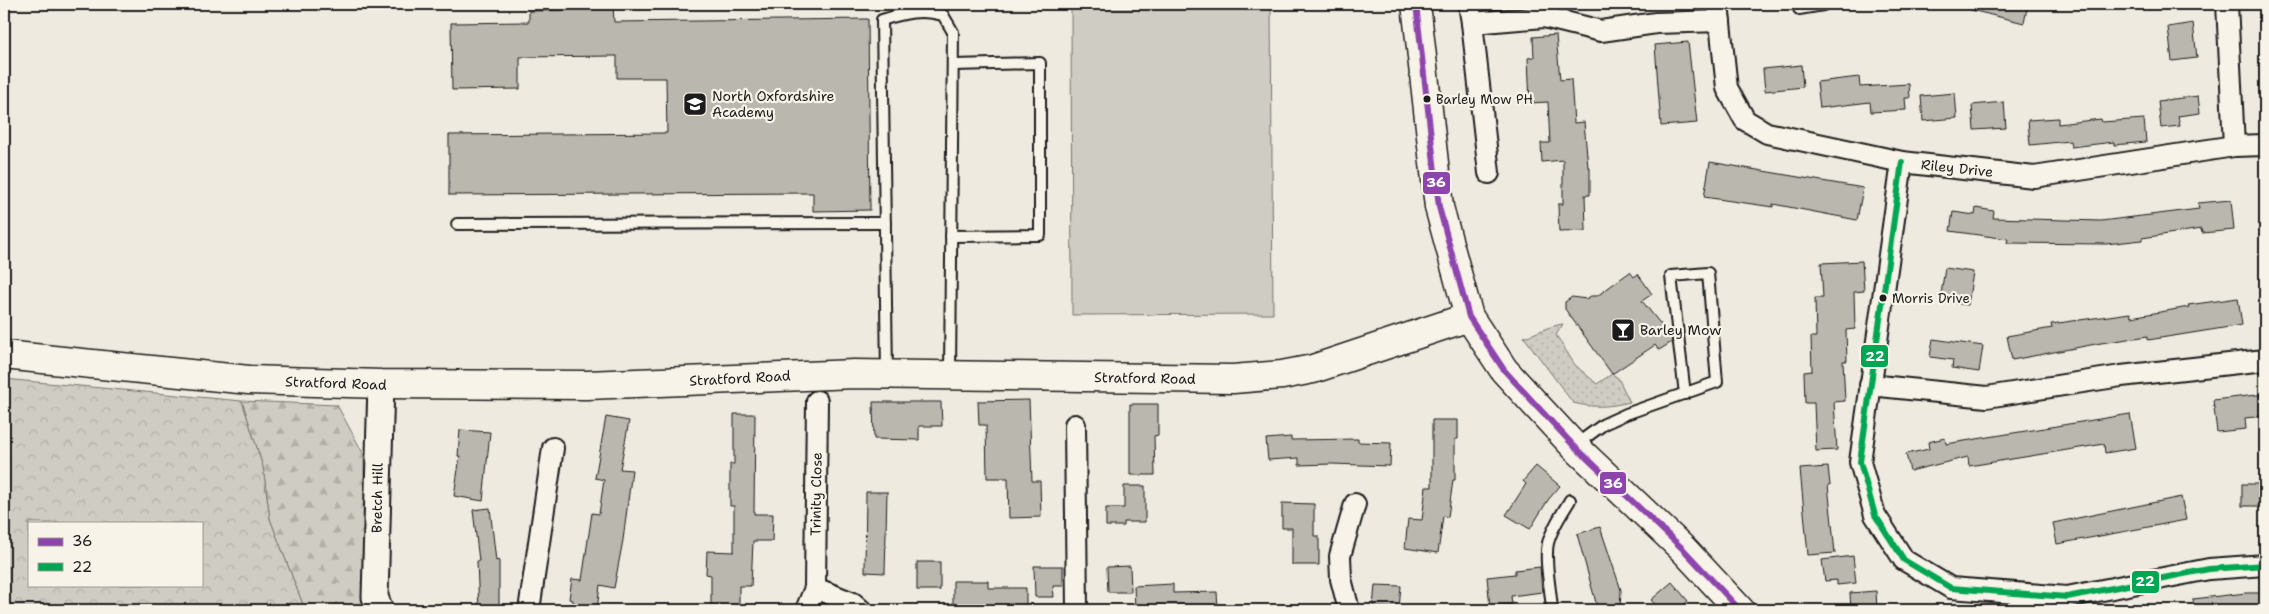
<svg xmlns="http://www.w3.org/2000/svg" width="2269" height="614" viewBox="0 0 2269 614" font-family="'Shantell Sans',sans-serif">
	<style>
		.grass { fill: url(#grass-dots); stroke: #767470 }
		.forest { fill: url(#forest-firs); stroke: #767470 }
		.park { fill: url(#park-crowns); stroke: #767470; fill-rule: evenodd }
		.pitch { fill: #cfccc3; stroke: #767470 }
		.building { fill: #bab7af; stroke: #1c1c1c }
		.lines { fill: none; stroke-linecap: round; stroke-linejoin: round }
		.service-casing { stroke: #1c1c1c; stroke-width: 14 }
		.minor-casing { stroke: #1c1c1c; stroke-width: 24 }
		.tertiary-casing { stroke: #1c1c1c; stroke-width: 29 }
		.secondary-casing { stroke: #1c1c1c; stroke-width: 31 }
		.primary-casing { stroke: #1c1c1c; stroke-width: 31 }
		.service { stroke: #f7f3e8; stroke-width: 10 }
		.minor { stroke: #f7f3e8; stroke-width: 20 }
		.tertiary { stroke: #f7f3e8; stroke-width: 25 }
		.secondary { stroke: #f7f3e8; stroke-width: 28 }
		.primary { stroke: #f7f3e8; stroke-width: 28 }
		.bus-1-casing { stroke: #f7f3e8; stroke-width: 10 }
		.bus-2-casing { stroke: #f7f3e8; stroke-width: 10 }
		.bus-1 { stroke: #8e44ad; stroke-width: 6 }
		.bus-2 { stroke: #00a651; stroke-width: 6 }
		.bus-dot { fill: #1c1c1c; stroke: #f7f3e8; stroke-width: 2 }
		.labels { text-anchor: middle; stroke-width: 4.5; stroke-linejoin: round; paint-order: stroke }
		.bus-label { font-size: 13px; fill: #1c1c1c; stroke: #f7f3e8; text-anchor: start }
		.poi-label { font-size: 14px; fill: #1c1c1c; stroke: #f7f3e8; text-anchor: start }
		.street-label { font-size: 14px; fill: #1c1c1c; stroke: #f7f3e8 }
		.line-badge { stroke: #f7f3e8; stroke-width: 2 }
		.badge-label { font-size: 14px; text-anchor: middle; font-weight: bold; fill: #fff }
	</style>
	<defs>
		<pattern id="grass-dots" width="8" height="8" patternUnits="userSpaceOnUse" patternTransform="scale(1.25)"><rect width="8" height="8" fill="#cfccc3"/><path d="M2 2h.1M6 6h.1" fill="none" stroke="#b1afa7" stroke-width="1.8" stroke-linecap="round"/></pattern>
		<pattern id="forest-firs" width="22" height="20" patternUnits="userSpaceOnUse" patternTransform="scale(1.25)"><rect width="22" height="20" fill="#cfccc3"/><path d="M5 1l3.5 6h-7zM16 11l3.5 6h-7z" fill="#b1afa7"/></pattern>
		<pattern id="park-crowns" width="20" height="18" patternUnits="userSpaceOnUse" patternTransform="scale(1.25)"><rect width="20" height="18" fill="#cfccc3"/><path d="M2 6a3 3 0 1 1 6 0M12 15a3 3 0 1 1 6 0" fill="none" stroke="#b1afa7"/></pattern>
	</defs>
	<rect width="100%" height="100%" fill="#eeeae0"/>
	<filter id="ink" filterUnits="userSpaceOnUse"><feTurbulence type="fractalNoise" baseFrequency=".02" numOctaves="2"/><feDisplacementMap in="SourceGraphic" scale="10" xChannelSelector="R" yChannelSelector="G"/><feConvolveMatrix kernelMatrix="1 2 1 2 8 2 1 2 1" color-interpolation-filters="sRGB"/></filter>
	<g filter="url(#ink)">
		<path class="grass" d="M 1563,324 L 1556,335 L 1575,365 L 1597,384 L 1612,374 L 1618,378 L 1630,402 C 1609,407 1594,408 1573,403 L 1524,337 C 1538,333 1548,326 1563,324 Z"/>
		<polygon class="forest" points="242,401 337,405 364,455 365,610 305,610 270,519 263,467"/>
		<path class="park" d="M 4,379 L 242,401 L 263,467 L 270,519 L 305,610 L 4,610 ZM 29,523 L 201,523 L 201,585 L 29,585 Z"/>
		<polygon class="pitch" points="1071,4 1271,4 1273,314 1072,315"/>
		<g class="building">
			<polygon points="568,4 613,4 614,22 868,19 870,210 813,211 813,193 449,195 449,135 667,133 666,78 617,78 617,56 520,57 520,89 452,90 451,23 529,22 529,11 568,10"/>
			<polygon points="1971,4 2028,4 2024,23 1971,10"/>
			<polygon points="2193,23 2197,58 2172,61 2168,27"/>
			<polygon points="1556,35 1560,80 1571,79 1574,123 1584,122 1588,167 1590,167 1590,195 1585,195 1586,231 1559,232 1558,204 1563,204 1563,160 1542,162 1541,143 1550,143 1548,102 1530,103 1528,58 1534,57 1533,37"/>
			<polygon points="1688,42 1697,123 1661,126 1655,45"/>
			<polygon points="1801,65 1803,87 1765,91 1763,69"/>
			<polygon points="1859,77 1860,87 1909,84 1910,98 1905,98 1906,110 1871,112 1870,102 1820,108 1817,82"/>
			<polygon points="1955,93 1957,118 1923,121 1921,96"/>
			<polygon points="2198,96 2200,113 2178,116 2180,126 2161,128 2158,101"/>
			<polygon points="2004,102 2006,128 1974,130 1972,105"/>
			<polygon points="2058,118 2058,124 2101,119 2102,122 2144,119 2146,142 2114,145 2114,142 2071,147 2070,141 2030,145 2028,120"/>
			<polygon points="1710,162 1863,188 1857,220 1773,204 1773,207 1704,197"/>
			<polygon points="2231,200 2234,230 2202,233 2201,229 2142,238 2142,240 2106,244 2007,243 2008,239 1950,231 1953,212 1975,215 1976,208 1994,211 1993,218 2101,221 2199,209 2198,203"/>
			<polygon points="1862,261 1864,291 1854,292 1855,329 1846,330 1847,361 1843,361 1845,401 1834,402 1837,450 1816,451 1814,403 1805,403 1804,372 1812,371 1811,337 1816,337 1815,298 1823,298 1821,263"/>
			<polygon points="1945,268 1973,272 1968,305 1940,301"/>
			<polygon points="1630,272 1634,277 1638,274 1652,294 1642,301 1671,337 1672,342 1659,350 1655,345 1612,374 1565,309 1565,302 1572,297 1586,299 1591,296 1597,296"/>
			<polygon points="2238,298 2242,325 2148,340 2148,336 2101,343 2012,360 2007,336 2052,328 2051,324 2130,313 2131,317 2189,307 2188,305"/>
			<polygon points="1933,339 1983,346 1979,372 1952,368 1953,360 1930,357"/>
			<polygon points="2265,394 2265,416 2245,418 2246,429 2217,432 2213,400"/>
			<polygon points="1029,400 1032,481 1040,481 1041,517 1009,518 1008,478 987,478 986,425 979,425 978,401"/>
			<polygon points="873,402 941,402 942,426 919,426 919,440 874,439"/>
			<polygon points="1130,404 1158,404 1158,435 1154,436 1155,475 1130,475"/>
			<polygon points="734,414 755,414 754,514 773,514 772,541 753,541 751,586 739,586 739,610 711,610 711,575 706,574 707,551 734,552 734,506 730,506 730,464 734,464"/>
			<polygon points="2130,414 2136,448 2105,453 2104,444 1969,466 1968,457 1910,471 1906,454 1929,449 1928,442 1945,438 1946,444"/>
			<polygon points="606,417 629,421 620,469 632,470 623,540 614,588 600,585 597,610 573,610 573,600 569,599 572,579 582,580 592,513 599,514 604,480 595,478"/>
			<polygon points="1432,420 1458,420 1458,439 1455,439 1455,480 1453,480 1448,517 1443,516 1438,553 1405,548 1408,519 1422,520 1426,487 1432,487"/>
			<polygon points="460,430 490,432 483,501 454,496 460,456 458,456"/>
			<polygon points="1291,437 1291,440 1358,439 1358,442 1391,443 1390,466 1332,464 1299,465 1299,458 1268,460 1266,439"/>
			<polygon points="1536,466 1560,486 1548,500 1530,529 1506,515 1526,484 1523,481"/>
			<polygon points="1828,467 1830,485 1828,485 1835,553 1808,555 1800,469"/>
			<rect x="2242" y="484" width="23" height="22"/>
			<polygon points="1124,486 1145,486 1145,522 1124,522 1124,526 1106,526 1106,508 1124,508"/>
			<polygon points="866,492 887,492 885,573 865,572"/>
			<polygon points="2181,497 2186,520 2057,544 2053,523"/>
			<polygon points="1282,503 1314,504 1314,536 1319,536 1319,565 1292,565 1292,528 1282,528"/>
			<polygon points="490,508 496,561 499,560 499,610 479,610 477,561 479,561 473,510"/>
			<polygon points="1600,527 1621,590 1620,610 1598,610 1577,534"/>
			<polygon points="1853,556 1856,583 1837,585 1837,580 1825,581 1822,560"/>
			<rect x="917" y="562" width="23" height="28"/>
			<polygon points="1034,566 1063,566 1063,586 1053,586 1054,597 1035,597"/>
			<polygon points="1130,566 1131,592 1108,592 1107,567"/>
			<polygon points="1540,567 1542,592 1511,596 1512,604 1490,607 1487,577 1515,574 1515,570"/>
			<polygon points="953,581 988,581 988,588 1026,588 1026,610 992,610 992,608 953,608"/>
			<polygon points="1672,582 1688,601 1677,610 1660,610 1651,600"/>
			<polygon points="1173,584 1173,593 1217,592 1218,610 1135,610 1134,586"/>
			<polygon points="1375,585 1401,586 1399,609 1373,607"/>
			<polygon points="1876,591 1877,610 1851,610 1850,593"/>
			<polygon points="2246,593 2265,593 2265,610 2194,610 2193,599"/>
		</g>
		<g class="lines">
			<g class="service-casing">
				<g id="service">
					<polyline points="1798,4 1799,9 1823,5"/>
					<polyline points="457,224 885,223"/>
					<polyline points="951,236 1040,235 1040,63 953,65"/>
					<path d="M 887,373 L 882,20 C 904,13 921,9 943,15 L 953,32 L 950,374"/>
					<polyline points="1574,446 1604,424 1626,414 1717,382 1708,273 1671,276 1685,394"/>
					<path d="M 1552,610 C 1551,590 1544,561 1548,543 C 1552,527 1562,514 1570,500"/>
				</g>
			</g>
			<g class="minor-casing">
				<g id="minor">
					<polyline points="1469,4 1472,23"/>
					<polyline points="1718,4 1727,88 1745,120 1767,133 1902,162 2034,177 2234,146 2265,145"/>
					<polyline points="2227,4 2234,146"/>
					<polyline points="1902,162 1860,462 1875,515 1904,560 1951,588 2067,597 2209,569 2265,565"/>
					<polyline points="1489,173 1472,23 1544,17 1601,31 1656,23 1720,21"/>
					<polyline points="1870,385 1987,397 2121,376 2265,360"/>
					<polyline points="1075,425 1077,610"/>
					<polyline points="815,588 853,603 861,610"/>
					<polyline points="529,610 553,448"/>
					<polyline points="806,610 815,588 817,401"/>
					<polyline points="1349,610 1341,579 1340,556 1355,504"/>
				</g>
			</g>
			<g class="tertiary-casing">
				<polyline id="tertiary" points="380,610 375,597 381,384"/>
			</g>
			<g class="secondary-casing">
				<polyline id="secondary" points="1416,4 1439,207 1469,317"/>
			</g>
			<g class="primary-casing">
				<polyline id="primary" points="4,355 249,380 381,384 587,385 854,374 1233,379 1282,375 1313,369 1469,317 1504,370 1536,405 1574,446 1684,550 1740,610"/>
			</g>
			<use href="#service" class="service"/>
			<use href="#minor" class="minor"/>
			<use href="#tertiary" class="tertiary"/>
			<use href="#secondary" class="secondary"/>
			<use href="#primary" class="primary"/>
			<g class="bus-1-casing">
				<polyline id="bus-1" points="1416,4 1439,207 1469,317 1504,370 1536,405 1574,446 1684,550 1740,610"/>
			</g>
			<g class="bus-2-casing">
				<polyline id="bus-2" points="1902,162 1860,462 1875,515 1904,560 1951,588 2067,597 2209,569 2265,565"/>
			</g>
			<use href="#bus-1" class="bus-1"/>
			<use href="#bus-2" class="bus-2"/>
		</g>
	</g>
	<defs>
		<g id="school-square" transform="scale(1.25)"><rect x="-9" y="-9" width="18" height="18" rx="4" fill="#1c1c1c" stroke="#f7f3e8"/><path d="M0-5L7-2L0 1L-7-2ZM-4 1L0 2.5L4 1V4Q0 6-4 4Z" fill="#fff"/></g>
		<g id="bar-square" transform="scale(1.25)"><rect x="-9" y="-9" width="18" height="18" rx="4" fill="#1c1c1c" stroke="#f7f3e8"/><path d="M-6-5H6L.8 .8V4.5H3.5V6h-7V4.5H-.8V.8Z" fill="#fff"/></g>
	</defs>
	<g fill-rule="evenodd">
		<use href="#school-square" x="695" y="104"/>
		<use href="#bar-square" x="1623" y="330"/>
	</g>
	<g class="bus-dot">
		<circle cx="1427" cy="99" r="4.5"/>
		<circle cx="1883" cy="298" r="4.5"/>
	</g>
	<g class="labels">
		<g class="bus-label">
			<text x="1436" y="104">Barley Mow PH</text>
			<text x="1892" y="303">Morris Drive</text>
		</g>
		<g class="poi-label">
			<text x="712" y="101">North Oxfordshire<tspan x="712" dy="16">Academy</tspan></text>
			<text x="1640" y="335">Barley Mow</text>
		</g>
		<g class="street-label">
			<text transform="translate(1957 168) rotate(6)" y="5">Riley Drive</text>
			<text transform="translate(740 378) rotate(-3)" y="5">Stratford Road</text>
			<text transform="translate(1145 378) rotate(1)" y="5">Stratford Road</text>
			<text transform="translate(336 383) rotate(2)" y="5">Stratford Road</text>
			<text transform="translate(816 494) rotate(-89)" y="5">Trinity Close</text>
			<text transform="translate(377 498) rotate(-89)" y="5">Bretch Hill</text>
		</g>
	</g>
	<g class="line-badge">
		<rect x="1422" y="171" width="29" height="24" rx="5" fill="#8e44ad"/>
		<rect x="1860" y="344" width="29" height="24" rx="5" fill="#00a651"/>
		<rect x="1599" y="471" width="28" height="24" rx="5" fill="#8e44ad"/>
		<rect x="2131" y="570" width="29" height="24" rx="5" fill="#00a651"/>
	</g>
	<g class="badge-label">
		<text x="1436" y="187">36</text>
		<text x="1875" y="361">22</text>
		<text x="1613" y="488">36</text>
		<text x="2145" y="586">22</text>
	</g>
	<rect width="2269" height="614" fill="none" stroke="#f7f3e8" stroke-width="20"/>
	<rect x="10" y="10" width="2249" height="594" fill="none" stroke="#1c1c1c" stroke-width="2" filter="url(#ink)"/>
	<rect x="28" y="522" width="175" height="65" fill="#f7f3e8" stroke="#9f9d96"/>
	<rect x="38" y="538" width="25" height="8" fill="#8e44ad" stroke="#9f9d96"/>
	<text x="72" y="546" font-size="15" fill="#1c1c1c">36</text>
	<rect x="38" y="563" width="25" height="8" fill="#00a651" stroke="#9f9d96"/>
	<text x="72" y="572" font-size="15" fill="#1c1c1c">22</text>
</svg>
